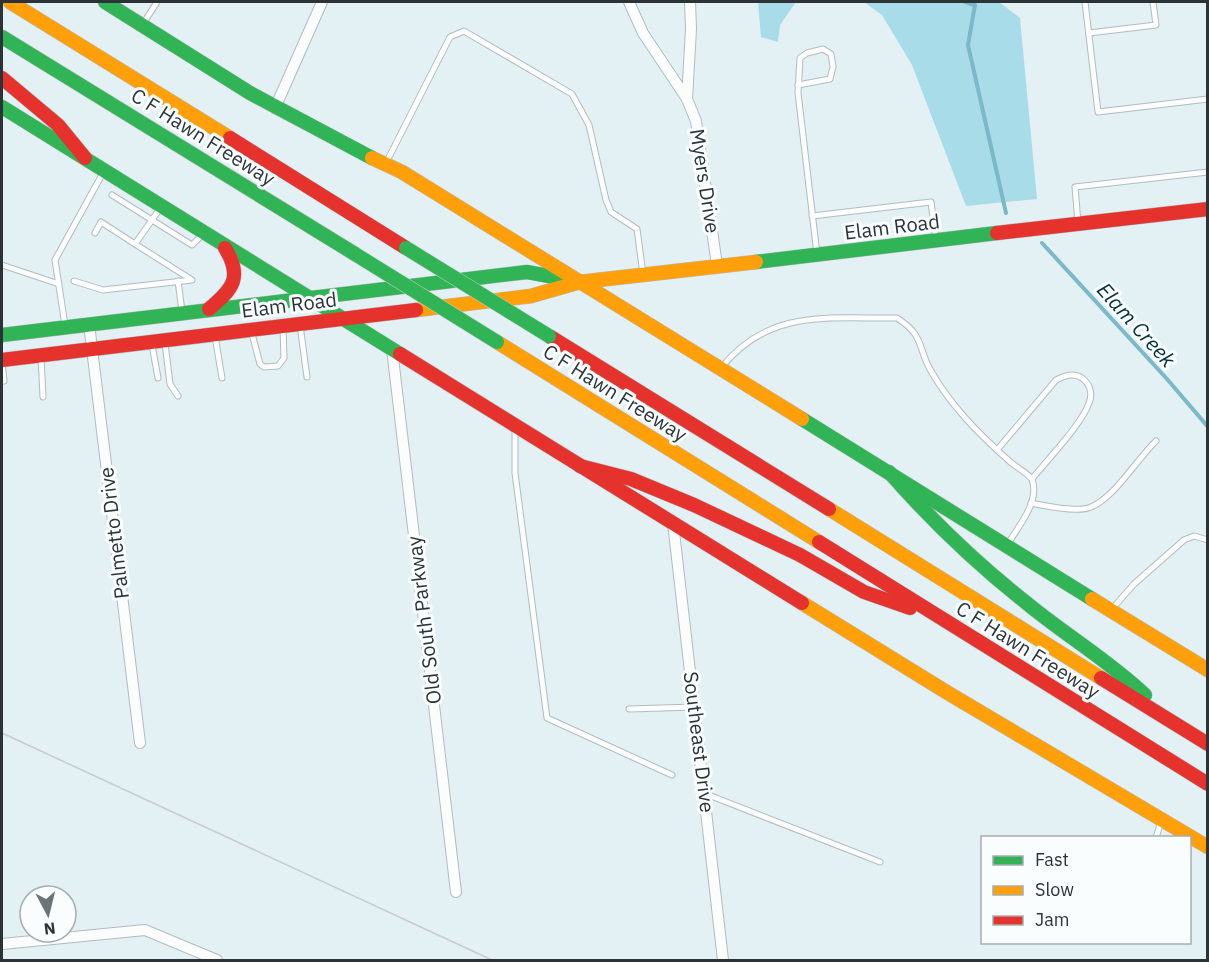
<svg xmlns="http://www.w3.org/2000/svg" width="1209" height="962" viewBox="0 0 1209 962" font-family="'IBM Plex Sans',sans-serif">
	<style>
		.forest { fill: #a8dce8 }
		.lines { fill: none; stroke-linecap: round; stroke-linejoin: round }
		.stream { stroke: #79b9c8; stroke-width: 4 }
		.lane-casing { stroke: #b2bcbf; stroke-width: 7 }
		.street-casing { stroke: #b2bcbf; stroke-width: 12 }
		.fast-casing { stroke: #b2bcbf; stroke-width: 15 }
		.slow-casing { stroke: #b2bcbf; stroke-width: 15 }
		.jam-casing { stroke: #b2bcbf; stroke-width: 15 }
		.lane { stroke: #fbfdfd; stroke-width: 5 }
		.street { stroke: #fbfdfd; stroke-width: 10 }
		.fast { stroke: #30b455; stroke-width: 14 }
		.slow { stroke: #ff9f0a; stroke-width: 14 }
		.jam { stroke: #e5322d; stroke-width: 14 }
		.tram { stroke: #c8cbcd; stroke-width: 1.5 }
		.fast-bridge-casing { stroke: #c6cdcf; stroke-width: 15; stroke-linecap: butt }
		.fast-bridge { stroke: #30b455; stroke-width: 14 }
		.labels { text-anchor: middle; stroke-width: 6; stroke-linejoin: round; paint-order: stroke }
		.street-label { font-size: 20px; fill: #2b3336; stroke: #f9fdfe }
		.water-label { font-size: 21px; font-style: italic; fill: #053039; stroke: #f9fdfe }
	</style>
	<rect width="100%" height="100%" fill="#e3f0f4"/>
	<g class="forest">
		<polygon points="758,2 796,2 780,25 778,42 761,37"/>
		<polygon points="864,2 999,2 1020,18 1037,199 966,206 912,65 882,15"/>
	</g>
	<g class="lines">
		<g class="stream">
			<polyline points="965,2 975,5 968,45 1006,213"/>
			<polyline points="1042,243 1167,379 1208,427"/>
		</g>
		<g class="lane-casing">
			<g id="lane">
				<polyline points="1085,2 1098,112 1208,99"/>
				<polyline points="143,24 157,2"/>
				<polyline points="1089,33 1156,25 1153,2"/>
				<polyline points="798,85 830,79 833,67 831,54 823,49 807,53 800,58 798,93 817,254"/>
				<polyline points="386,163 450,37 464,31 572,94 589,125 606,200 611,212 637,229 643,274"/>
				<polyline points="112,195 192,245 203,234"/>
				<polyline points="812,216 931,202 936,240"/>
				<polyline points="1078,223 1075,187 1208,172"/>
				<polyline points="95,233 101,222 135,244 161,207"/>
				<polyline points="2,265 59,284"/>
				<polyline points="74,281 103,290 192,280 135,244"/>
				<polyline points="178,281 182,311"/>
				<polyline points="65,325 55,260 104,171"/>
				<polyline points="300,325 307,377"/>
				<polyline points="251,330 260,364 264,367 278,366 284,358 283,327"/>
				<polyline points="215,336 222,378"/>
				<polyline points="165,343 170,384 178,396"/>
				<polyline points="152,345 158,378"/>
				<polyline points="41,357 43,397"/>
				<path d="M 721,368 C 769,308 828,319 897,318 C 925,336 917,347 931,371 C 951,406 978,433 1007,459 C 1015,467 1025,471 1032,479 C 1040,502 1019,525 1008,544"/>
				<polyline points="2,381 4,381 2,361"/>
				<polyline points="515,427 515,473 547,718 672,775"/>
				<path d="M 997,450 L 1056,380 C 1064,376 1073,372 1082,378 C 1090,384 1093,394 1089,403 C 1082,424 1047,460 1032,479"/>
				<path d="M 1031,503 C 1045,506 1078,513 1091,507 C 1115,497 1137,459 1156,441"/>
				<polyline points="1112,609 1134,584 1184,540 1194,536 1208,540"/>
				<polyline points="629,709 694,707"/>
				<polyline points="706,794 880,862"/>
				<polyline points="1156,838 1161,821"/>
			</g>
		</g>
		<g class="street-casing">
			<g id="street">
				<polyline points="629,2 643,33 687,99 691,29 690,2"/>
				<polyline points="687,99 696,121 717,265"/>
				<polyline points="275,108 322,2"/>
				<polyline points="89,324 140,743"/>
				<polyline points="392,349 456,892"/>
				<polyline points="673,523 723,960"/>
				<polyline points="2,944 145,930 217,960"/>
			</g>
		</g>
		<g class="fast-casing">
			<g id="fast">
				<polyline points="105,2 250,93 372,158"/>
				<polyline points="2,37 355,254"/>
				<polyline points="2,107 400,354"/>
				<polyline points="756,262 997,233"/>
				<polyline points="2,335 527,272 570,280"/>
				<polyline points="802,419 1092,599"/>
				<path d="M 889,472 C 932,521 978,565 1029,605 C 1067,636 1109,661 1145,695"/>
			</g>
		</g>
		<g class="slow-casing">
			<g id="slow">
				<polyline points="10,2 230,138"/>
				<polyline points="372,158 402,172 802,419"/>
				<polyline points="416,310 531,296 580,282 756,262"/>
				<polyline points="497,342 819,542"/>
				<polyline points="829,509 1101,678"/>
				<polyline points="1092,599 1208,670"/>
				<polyline points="802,603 948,693 1208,847"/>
			</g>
		</g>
		<g class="jam-casing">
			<g id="jam">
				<polyline points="2,78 58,125 85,158"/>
				<polyline points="230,138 406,248"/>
				<polyline points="997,233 1208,209"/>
				<path d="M 209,309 C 233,289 243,277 225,248"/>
				<polyline points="549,336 829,509"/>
				<polyline points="400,354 802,603"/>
				<polyline points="2,360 416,310"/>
				<polyline points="580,466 631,479 694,505 800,555 864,592 910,608"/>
				<polyline points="819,542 1208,784"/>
				<polyline points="1101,678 1208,744"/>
			</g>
		</g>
		<use href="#lane" class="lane"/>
		<use href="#street" class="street"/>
		<use href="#fast" class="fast"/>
		<use href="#slow" class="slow"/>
		<use href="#jam" class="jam"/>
		<polyline class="tram" points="2,733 492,960"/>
		<g class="fast-bridge-casing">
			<g id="fast-bridge">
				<polyline points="406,248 549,336"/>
				<polyline points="355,254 497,342"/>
			</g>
		</g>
		<use href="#fast-bridge" class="fast-bridge"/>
	</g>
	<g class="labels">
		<g class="street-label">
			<text transform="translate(203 137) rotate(32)" y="7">C F Hawn Freeway</text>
			<text transform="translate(705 181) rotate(81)" y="7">Myers Drive</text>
			<text transform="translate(892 227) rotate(-7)" y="7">Elam Road</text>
			<text transform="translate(289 305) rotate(-7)" y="7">Elam Road</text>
			<text transform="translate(615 393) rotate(32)" y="7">C F Hawn Freeway</text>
			<text transform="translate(114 533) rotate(-97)" y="7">Palmetto Drive</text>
			<text transform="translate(424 620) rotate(-97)" y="7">Old South Parkway</text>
			<text transform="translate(1028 650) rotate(32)" y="7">C F Hawn Freeway</text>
			<text transform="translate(699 742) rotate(83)" y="7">Southeast Drive</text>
		</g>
		<g class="water-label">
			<text transform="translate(1136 325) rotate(48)" y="7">Elam Creek</text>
		</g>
	</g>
	<rect width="1209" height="962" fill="none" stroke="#2b3336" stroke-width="6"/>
	<rect x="981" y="836" width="210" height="108" fill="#f9fdfe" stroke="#a7acae" stroke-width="1.5"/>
	<rect x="993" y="856" width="30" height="9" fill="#30b455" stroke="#a7acae" stroke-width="1.5"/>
	<text x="1035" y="866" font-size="18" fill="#2b3336">Fast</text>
	<rect x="993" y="886" width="30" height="9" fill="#ff9f0a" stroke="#a7acae" stroke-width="1.5"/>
	<text x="1035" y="896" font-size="18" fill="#2b3336">Slow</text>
	<rect x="993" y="916" width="30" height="9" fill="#e5322d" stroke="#a7acae" stroke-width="1.5"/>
	<text x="1035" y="926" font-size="18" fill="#2b3336">Jam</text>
	<g transform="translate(48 914) rotate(173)"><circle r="28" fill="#f9fdfe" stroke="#a7acae" stroke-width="1.5"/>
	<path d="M0-4.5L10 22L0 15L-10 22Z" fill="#6b7578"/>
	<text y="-9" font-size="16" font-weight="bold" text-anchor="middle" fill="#2b3336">N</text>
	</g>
</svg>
